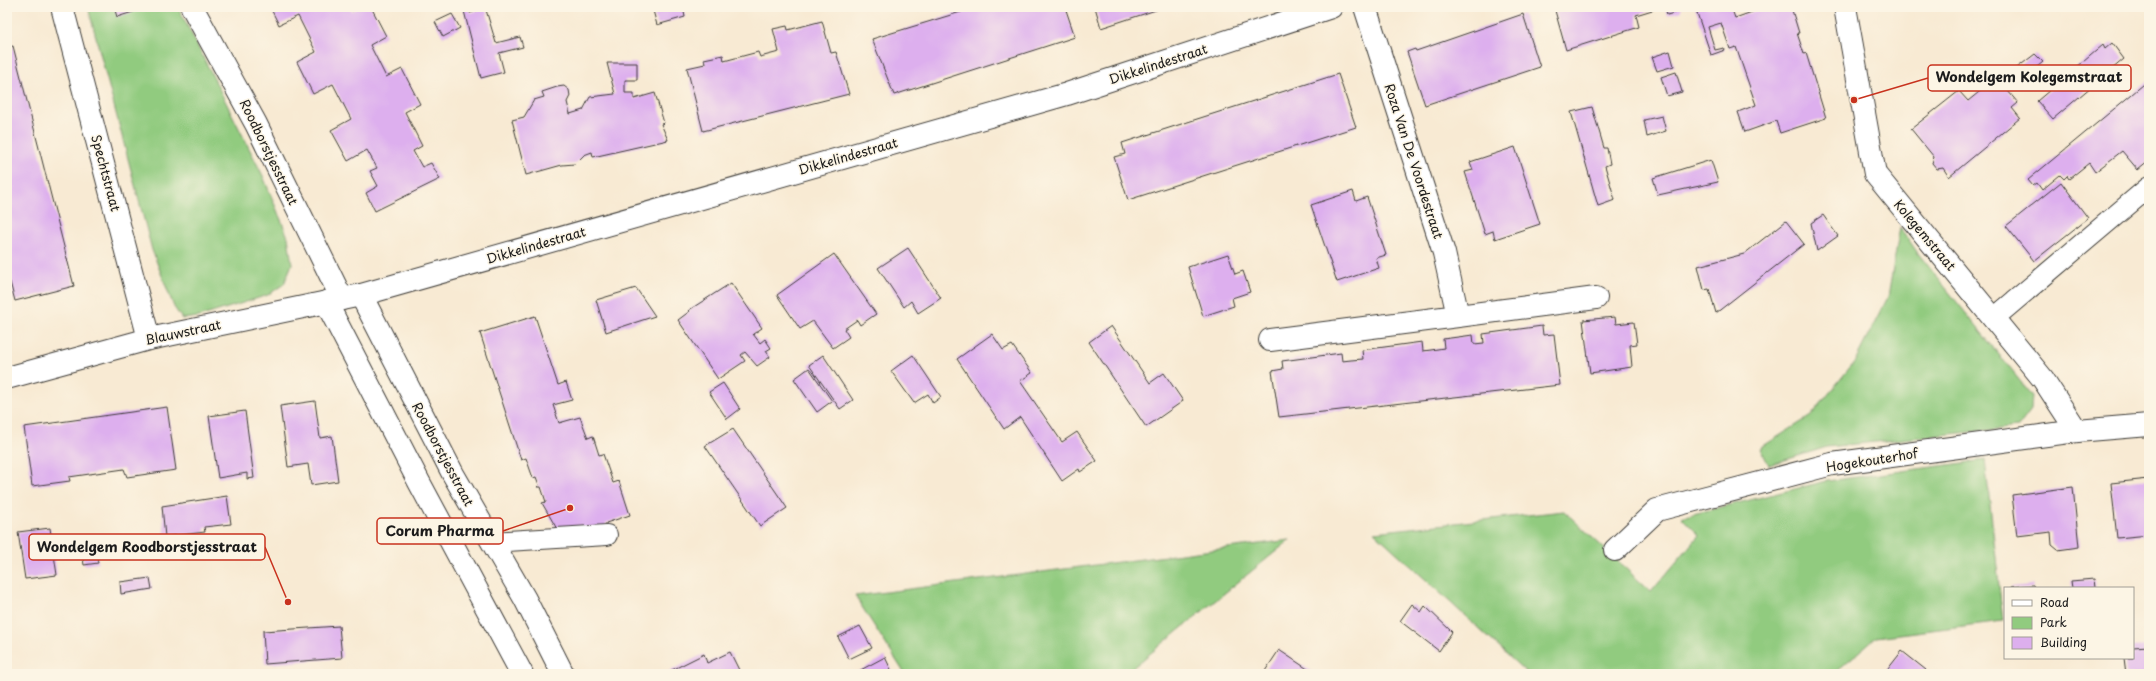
<svg xmlns="http://www.w3.org/2000/svg" width="2156" height="681" viewBox="0 0 2156 681" font-family="'Playpen Sans',sans-serif">
	<style>
		.green { fill: #91cb7f; stroke: #56744e }
		.building { fill: #ddafee }
		.lines { fill: none; stroke-linecap: round; stroke-linejoin: round }
		.lane-casing { stroke: #3d3b37; stroke-width: 22 }
		.street-casing { stroke: #3d3b37; stroke-width: 24 }
		.lane { stroke: #fff; stroke-width: 20 }
		.street { stroke: #fff; stroke-width: 22 }
		.labels { text-anchor: middle; stroke-width: 3; stroke-linejoin: round; paint-order: stroke }
		.street-label { font-size: 13px; fill: #1c1c1c; stroke: #fcf5e5 }
		.leader { fill: none; stroke: #c8321e; stroke-width: 1.5 }
		.callout-dot { fill: #c8321e; stroke: #fcf5e5; stroke-width: 1.5 }
		.callout { fill: #fcf5e5; stroke: #c8321e; stroke-width: 1.5 }
		.callout-label { font-size: 14px; text-anchor: middle; font-weight: bold; fill: #1c1c1c }
	</style>
	<rect width="100%" height="100%" fill="#fcf5e5"/>
	<filter id="ink" filterUnits="userSpaceOnUse"><feTurbulence type="fractalNoise" baseFrequency=".025" numOctaves="2"/><feDisplacementMap in="SourceGraphic" scale="8" xChannelSelector="R" yChannelSelector="G"/><feConvolveMatrix kernelMatrix="1 2 1 2 8 2 1 2 1" color-interpolation-filters="sRGB"/></filter>
	<filter id="wash" filterUnits="userSpaceOnUse"><feTurbulence type="fractalNoise" baseFrequency=".012" numOctaves="4" result="noise"/><feDisplacementMap in="SourceGraphic" scale="16" xChannelSelector="R" yChannelSelector="G"/><feGaussianBlur stdDeviation="0.9" result="paint"/><feColorMatrix in="noise" values="0 0 0 0 0 0 0 0 0 0 0 0 0 0 0 0 0 1.4 0 .05"/><feComposite in="paint" operator="in"/></filter>
	<g filter="url(#wash)">
		<rect width="100%" height="100%" fill="#f8ead3"/>
		<g class="green">
			<polygon points="88,7 178,7 263,176 288,237 292,264 284,284 268,295 199,317 182,319 174,307 152,250"/>
			<polygon points="1900,227 1917,252 2032,396 2031,410 2018,427 1827,447 1769,465 1760,448 1811,416 1855,361 1888,297"/>
			<polygon points="1985,460 2003,621 1876,637 1833,674 1528,674 1374,532 1564,511 1651,592 1699,535 1681,517 1827,481"/>
			<polygon points="1290,540 1125,674 905,674 855,596"/>
		</g>
		<g id="blocks">
			<g class="building">
				<polygon points="114,7 134,7 136,11 117,17"/>
				<polygon points="270,7 350,7 352,11 360,7 371,7 386,36 370,45 386,77 402,69 420,104 405,112 422,146 413,151 422,167 431,163 440,179 375,211 366,193 378,186 370,171 377,168 367,150 348,161 331,130 351,119 333,84 313,94 297,62 316,52 298,16 279,25"/>
				<polygon points="463,7 468,7 470,13 482,9 481,7 494,7 486,10 496,43 520,37 523,47 499,53 504,72 481,78"/>
				<polygon points="652,7 683,7 685,17 657,25"/>
				<polygon points="962,7 1065,7 1075,37 894,95 872,39 964,11"/>
				<polygon points="1095,7 1165,7 1101,28"/>
				<polygon points="1554,7 1662,7 1636,15 1639,27 1566,50"/>
				<polygon points="1665,7 1681,7 1681,11 1667,15"/>
				<polygon points="1695,7 1731,7 1735,18 1766,7 1791,7 1799,33 1797,33 1804,54 1806,53 1826,118 1780,133 1776,121 1745,132 1738,112 1756,105 1736,47 1730,49 1721,23 1708,27 1715,50 1724,48 1725,50 1711,55"/>
				<polygon points="452,14 460,28 443,37 435,22"/>
				<polygon points="1523,14 1540,67 1425,105 1407,52 1415,49 1416,51"/>
				<polygon points="822,21 831,53 836,52 849,94 703,131 687,68 705,64 704,59 723,55 724,61 758,52 760,57 779,52 773,29 787,26 788,30"/>
				<polygon points="2112,43 2124,59 2053,119 2037,101 2103,45 2105,49"/>
				<polygon points="13,46 74,286 15,301 10,282 7,282 7,47"/>
				<polygon points="1670,51 1674,66 1657,71 1652,57"/>
				<polygon points="2035,54 2043,62 2008,91 2018,103 2012,108 2020,118 1949,177 1943,168 1937,169 1932,163 1934,157 1911,129 1959,91 1968,101 2006,70 2009,74"/>
				<polygon points="607,63 637,63 637,80 625,80 625,93 634,93 634,99 655,93 664,123 661,124 668,140 593,157 592,152 584,155 575,164 562,165 526,175 512,120 524,117 534,100 544,97 542,92 557,87 564,86 569,90 570,96 567,102 570,114 583,110 590,97 615,94"/>
				<polygon points="1676,72 1682,92 1667,96 1661,77"/>
				<polygon points="1338,74 1356,127 1128,200 1114,157 1125,154 1122,143"/>
				<polygon points="2149,80 2149,161 2138,170 2122,151 2095,172 2089,163 2069,179 2067,176 2064,179 2060,175 2042,190 2037,183 2033,186 2028,180"/>
				<polygon points="1592,107 1604,148 1607,148 1610,164 1605,166 1615,200 1598,206 1571,112"/>
				<polygon points="1662,116 1666,131 1647,137 1644,120"/>
				<polygon points="1515,147 1540,224 1495,239 1493,231 1485,234 1465,172 1473,170 1470,162"/>
				<polygon points="1711,160 1718,182 1658,195 1653,178"/>
				<polygon points="2061,182 2088,218 2034,261 2006,226"/>
				<polygon points="1353,191 1356,201 1367,197 1386,255 1376,258 1379,268 1337,282 1311,205"/>
				<polygon points="1823,215 1838,236 1817,251 1811,223"/>
				<polygon points="1786,221 1804,244 1716,313 1709,289 1704,290 1698,266 1744,254"/>
				<polygon points="908,248 941,298 918,313 911,301 904,307 878,268"/>
				<polygon points="834,254 876,314 860,325 857,320 844,329 849,337 833,348 813,321 800,329 777,295"/>
				<polygon points="1228,254 1235,274 1243,271 1250,292 1232,298 1234,306 1203,316 1188,267"/>
				<polygon points="731,283 762,328 753,334 760,343 765,339 771,348 766,351 770,357 757,366 745,352 741,355 745,361 718,379 678,320 690,311 689,310"/>
				<polygon points="636,288 655,316 606,332 596,300"/>
				<polygon points="535,316 558,385 566,382 572,400 553,405 559,423 580,417 588,438 593,436 599,455 603,454 613,483 619,481 630,515 606,523 606,527 557,529 542,503 546,502 541,487 537,487 539,485 536,477 533,478 526,458 521,460 480,333"/>
				<polygon points="1615,317 1616,324 1634,322 1637,344 1630,345 1632,367 1590,373 1583,320"/>
				<polygon points="1111,326 1150,383 1164,373 1183,401 1146,427 1089,342"/>
				<polygon points="1542,326 1543,335 1554,334 1560,385 1279,417 1272,371 1283,369 1282,361 1341,353 1342,361 1351,360 1363,359 1362,350 1422,342 1423,351 1431,350 1444,348 1443,339 1473,335 1474,344 1484,343 1483,334"/>
				<polygon points="992,334 1003,350 1012,345 1032,373 1020,381 1062,442 1077,432 1097,461 1080,472 1079,469 1062,481 1020,417 1004,429 957,359"/>
				<polygon points="823,355 853,400 840,409 809,365"/>
				<polygon points="913,355 941,397 933,403 928,394 914,403 891,371"/>
				<polygon points="809,368 832,401 817,412 794,379"/>
				<polygon points="723,383 740,409 727,419 709,392"/>
				<polygon points="315,401 320,438 332,436 338,481 311,485 308,464 288,467 280,406"/>
				<polygon points="167,407 176,470 127,477 124,469 69,477 70,481 32,486 24,427"/>
				<polygon points="245,411 254,478 247,479 247,473 218,478 209,416"/>
				<polygon points="733,429 787,508 760,526 705,446"/>
				<polygon points="2149,479 2149,535 2117,538 2111,483"/>
				<polygon points="2073,487 2079,547 2058,550 2052,545 2051,532 2017,536 2012,495"/>
				<polygon points="227,496 231,524 204,527 205,532 165,537 162,506"/>
				<polygon points="50,528 57,575 25,579 18,532"/>
				<polygon points="95,544 98,563 84,565 81,546"/>
				<polygon points="150,578 152,589 121,594 120,582"/>
				<polygon points="2094,579 2095,588 2072,588 2071,581"/>
				<polygon points="2033,585 2034,588 2011,588 2011,587"/>
				<polygon points="1412,604 1421,612 1425,606 1452,632 1439,651 1400,621"/>
				<polygon points="339,626 342,658 265,664 263,631"/>
				<polygon points="860,626 872,648 849,659 838,637"/>
				<polygon points="2149,646 2149,674 2126,674 2124,658 2133,658 2133,647"/>
				<polygon points="1279,650 1315,674 1263,674"/>
				<polygon points="1902,651 1926,670 1923,674 1884,674"/>
				<polygon points="730,652 741,674 664,674 704,654 707,663"/>
				<polygon points="885,657 893,674 855,674 855,673"/>
			</g>
		</g>
	</g>
	<g filter="url(#ink)">
		<use href="#blocks" fill-opacity="0" stroke="#3d3b37" stroke-width="1"/>
		<g class="lines">
			<g class="lane-casing">
				<g id="lane">
					<polyline points="1993,319 2149,187"/>
					<polyline points="492,542 607,535"/>
				</g>
			</g>
			<g class="street-casing">
				<g id="street">
					<polyline points="62,7 149,339"/>
					<polyline points="192,7 256,124 342,299"/>
					<polyline points="1845,7 1875,174 2043,379 2077,431"/>
					<polyline points="361,295 453,474 525,599 563,674"/>
					<polyline points="326,302 419,482 522,674"/>
					<polyline points="1458,316 1596,298"/>
					<polyline points="1270,340 1458,316 1444,253 1365,7"/>
					<polyline points="7,378 149,339 361,295 1067,94 1331,7"/>
					<polyline points="1615,550 1657,510 1832,464 2077,431 2149,425"/>
				</g>
			</g>
			<use href="#lane" class="lane"/>
			<use href="#street" class="street"/>
		</g>
	</g>
	<g class="labels">
		<g class="street-label">
			<text transform="translate(1158 64) rotate(-18)" y="5">Dikkelindestraat</text>
			<text transform="translate(269 152) rotate(64)" y="5">Roodborstjesstraat</text>
			<text transform="translate(848 156) rotate(-16)" y="5">Dikkelindestraat</text>
			<text transform="translate(1414 161) rotate(72)" y="5">Roza Van De Voordestraat</text>
			<text transform="translate(106 173) rotate(75)" y="5">Spechtstraat</text>
			<text transform="translate(1925 235) rotate(50)" y="5">Kolegemstraat</text>
			<text transform="translate(536 245) rotate(-16)" y="5">Dikkelindestraat</text>
			<text transform="translate(183 332) rotate(-12)" y="5">Blauwstraat</text>
			<text transform="translate(443 454) rotate(62)" y="5">Roodborstjesstraat</text>
			<text transform="translate(1872 460) rotate(-9)" y="5">Hogekouterhof</text>
		</g>
	</g>
	<path class="leader" d="M1854 100L1928 78M570 508L503 531M288 602L265 547"/>
	<g class="callout-dot">
		<circle cx="1854" cy="100" r="4"/>
		<circle cx="570" cy="508" r="4"/>
		<circle cx="288" cy="602" r="4"/>
	</g>
	<g class="callout">
		<rect x="1928" y="65" width="203" height="26" rx="4"/>
		<rect x="377" y="518" width="126" height="26" rx="4"/>
		<rect x="29" y="534" width="236" height="26" rx="4"/>
	</g>
	<g class="callout-label">
		<text x="2029" y="82">Wondelgem Kolegemstraat</text>
		<text x="440" y="536">Corum Pharma</text>
		<text x="147" y="552">Wondelgem Roodborstjesstraat</text>
	</g>
	<rect width="2156" height="681" fill="none" stroke="#fcf5e5" stroke-width="24"/>
	<rect x="2004" y="587" width="130" height="72" fill="#fcf5e5" stroke="#a29e95"/>
	<rect x="2012" y="600" width="20" height="6" fill="#ffffff" stroke="#a29e95"/>
	<text x="2040" y="607" font-size="12" fill="#1c1c1c">Road</text>
	<rect x="2012" y="617" width="20" height="12" fill="#91cb7f" stroke="#a29e95"/>
	<text x="2040" y="627" font-size="12" fill="#1c1c1c">Park</text>
	<rect x="2012" y="637" width="20" height="12" fill="#ddafee" stroke="#a29e95"/>
	<text x="2040" y="647" font-size="12" fill="#1c1c1c">Building</text>
</svg>
